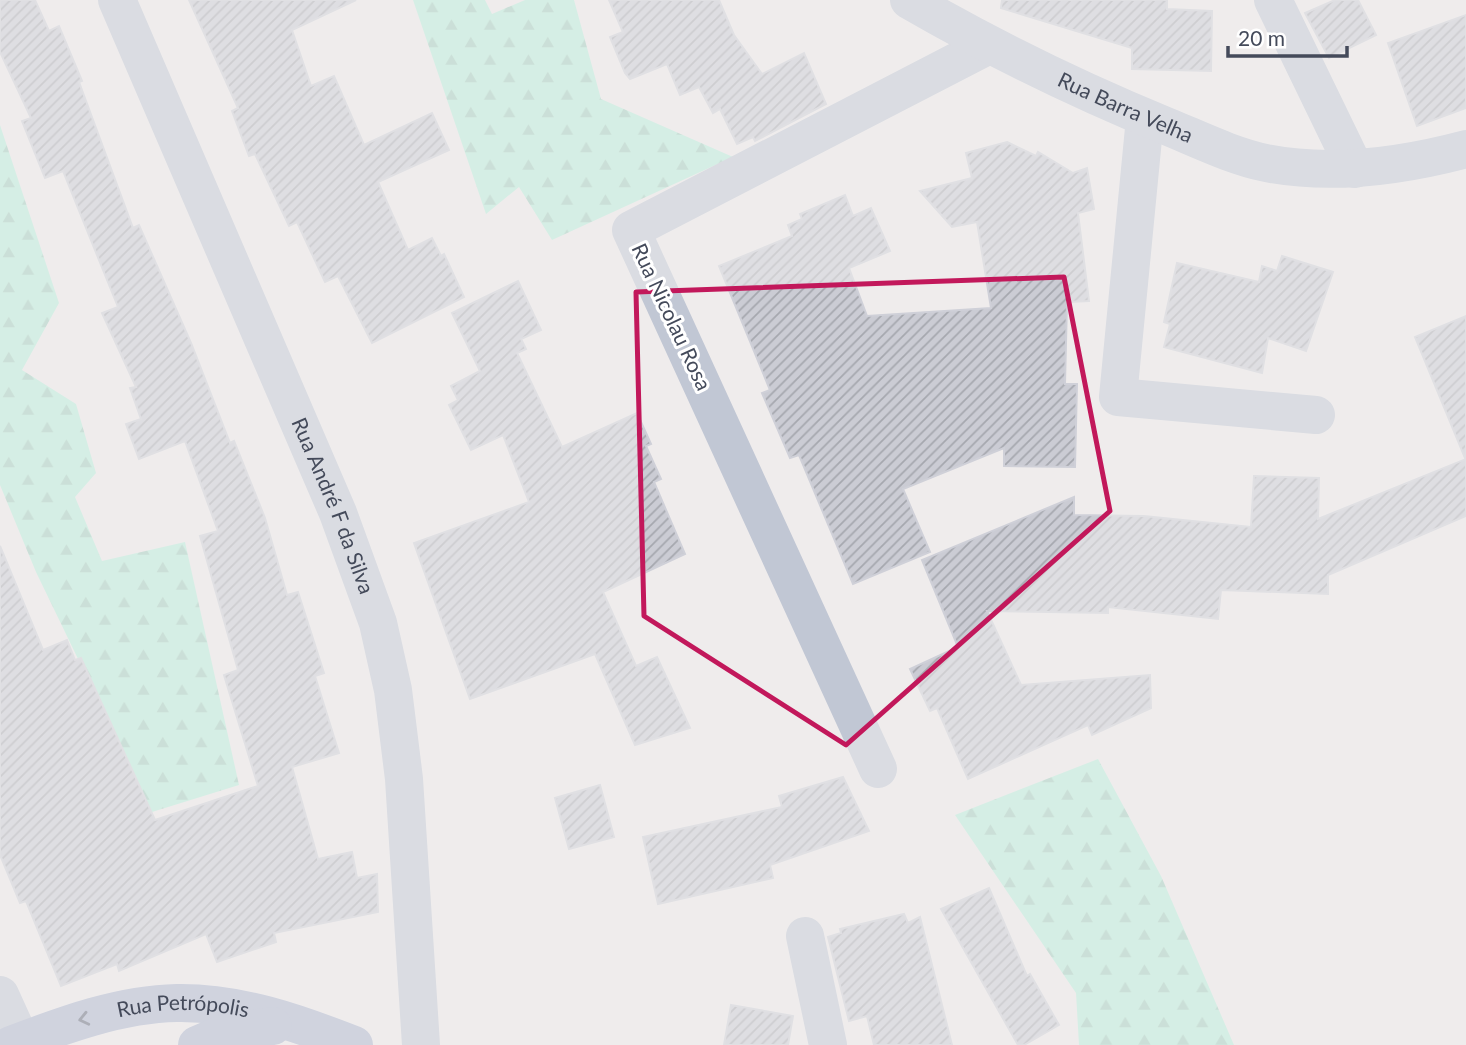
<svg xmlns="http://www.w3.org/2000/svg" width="1466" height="1045" viewBox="0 0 1466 1045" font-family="Lato,sans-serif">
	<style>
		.forest { fill: url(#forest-firs) }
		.building { fill: url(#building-hatch); stroke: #cfd0d8; stroke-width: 2 }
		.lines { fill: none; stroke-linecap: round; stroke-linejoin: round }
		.minor { stroke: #c1c7d4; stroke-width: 38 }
		.tertiary { stroke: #c1c7d4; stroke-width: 38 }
		.primary { stroke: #aab3cd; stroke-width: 38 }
		.oneway { stroke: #5e6477 }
		.marked { fill: none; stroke: #c2185b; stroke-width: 5; stroke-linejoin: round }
		.labels { text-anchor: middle; stroke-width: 6; stroke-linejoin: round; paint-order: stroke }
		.street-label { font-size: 21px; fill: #444a5a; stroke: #fff }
	</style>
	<defs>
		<pattern id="forest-firs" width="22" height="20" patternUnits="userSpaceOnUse" patternTransform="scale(1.75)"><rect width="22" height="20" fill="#b7f0db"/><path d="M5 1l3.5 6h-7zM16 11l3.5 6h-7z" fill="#9fcfbe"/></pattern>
		<pattern id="building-hatch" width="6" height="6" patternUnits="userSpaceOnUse" patternTransform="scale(1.75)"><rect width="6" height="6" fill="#cbccd4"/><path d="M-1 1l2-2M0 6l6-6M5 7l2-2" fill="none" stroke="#a6a8af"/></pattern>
	</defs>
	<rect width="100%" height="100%" fill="#efecec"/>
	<g class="forest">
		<polygon points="413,0 485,0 492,14 525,0 574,0 601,99 733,157 552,240 519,187 486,214"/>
		<polygon points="0,125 59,303 22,370 76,404 96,473 75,497 102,561 185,542 239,785 152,812 36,572 0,485"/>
		<polygon points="1098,759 1161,876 1234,1045 1079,1045 1076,993 955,815"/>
	</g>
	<g class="building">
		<polygon points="0,0 35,0 49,31 59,26 82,81 79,82 133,228 139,225 191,343 230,443 234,441 265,518 287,595 298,592 324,673 315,676 339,753 292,767 318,859 352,852 357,878 377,874 378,912 274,933 276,942 217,962 206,934 119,971 117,964 61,986 26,901 20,903 0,855 0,546 43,650 67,640 75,660 81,658 155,820 258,786 224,675 238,670 200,536 218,531 185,441 139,459 126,424 141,419 130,388 136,387 102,313 118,307 63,171 45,178 22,121 31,118 0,52"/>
		<polygon points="189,0 356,0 292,30 311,86 334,76 364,145 432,113 449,150 378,182 408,250 432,238 441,256 444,254 464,297 372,343 338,276 325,282 297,222 289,226 255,154 249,156 232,111 238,108"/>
		<polygon points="609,0 719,0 734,35 762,74 804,53 826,104 755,141 753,137 737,144 720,109 713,113 699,87 680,95 667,64 630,79 625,73 610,37 623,32"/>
		<polygon points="1002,0 1167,0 1167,9 1212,11 1211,71 1132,69 1132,48 1001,8"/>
		<polygon points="1335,0 1358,0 1376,35 1329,58 1305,13"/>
		<polygon points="1466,15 1466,108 1417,126 1388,43"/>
		<polygon points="1007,142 1036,156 1038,152 1073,173 1087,168 1094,209 1078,213 1089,301 1067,302 1065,384 1077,384 1075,467 1004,466 1004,448 903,489 930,552 853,584 799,455 790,458 762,393 770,390 719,266 792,236 788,225 802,219 800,214 845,195 853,216 871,208 890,251 849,268 867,316 991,308 977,222 952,227 920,191 972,178 966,153"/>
		<polygon points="1282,256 1333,272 1306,351 1268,338 1262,373 1164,347 1170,324 1164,322 1177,263 1259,282 1262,266 1277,271"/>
		<polygon points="518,281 541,330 521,339 526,349 517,353 562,447 637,413 651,444 646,446 661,479 654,482 685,554 603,592 636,666 657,657 690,728 635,745 595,654 470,699 414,543 529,502 503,435 471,450 449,405 458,400 451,386 480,371 452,313"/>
		<polygon points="1466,316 1466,458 1465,458 1415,337"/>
		<polygon points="1466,459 1466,516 1328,575 1328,594 1221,590 1218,619 1108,607 1108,613 987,611 1021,685 1150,675 1151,708 1092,735 1088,725 968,779 937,708 930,711 910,669 958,647 922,560 1074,497 1074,515 1144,516 1251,527 1254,476 1319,478 1318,519"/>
		<polygon points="843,777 869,831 770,865 773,878 658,904 643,837 782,807 779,796"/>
		<polygon points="600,785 614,837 569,849 555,798"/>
		<polygon points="989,888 1027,976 1030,974 1059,1025 1024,1045 1018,1045 941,909"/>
		<polygon points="904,914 908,923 920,917 952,1045 874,1045 867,1016 849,1021 828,937 841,933 840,929"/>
		<polygon points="731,1005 793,1016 788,1045 724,1045"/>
	</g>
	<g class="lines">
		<g class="minor">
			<path id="s1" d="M 117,0 L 338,513 L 378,623 L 393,690 L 404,779 L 421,1045"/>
			<polyline points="1273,0 1355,169"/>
			<polyline points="1145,118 1118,397 1316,415"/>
			<polyline points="878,769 631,230 987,46"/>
			<polyline points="805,936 828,1045"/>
			<polyline points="0,995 21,1041"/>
		</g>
		<path class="tertiary" id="s2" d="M 909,0 C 992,48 1078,90 1166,126 C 1198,139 1232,156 1266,163 C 1332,176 1402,166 1466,149"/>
		<g class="primary">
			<path id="s3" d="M 11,1045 C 64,1025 120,1004 177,1003 C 239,1002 298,1023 354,1045"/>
			<polyline points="197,1045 227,1032 273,1026"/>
		</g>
	</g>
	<defs><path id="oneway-chevron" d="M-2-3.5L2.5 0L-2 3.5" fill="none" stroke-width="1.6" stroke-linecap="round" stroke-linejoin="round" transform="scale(1.75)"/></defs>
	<use class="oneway" href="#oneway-chevron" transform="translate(84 1019) rotate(167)"/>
	<path d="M0 0H1466V1045H0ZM 1064,277 L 1110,511 L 846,745 L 644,616 L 636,292 Z" fill="#efecec" fill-opacity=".55" fill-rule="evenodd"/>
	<path class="marked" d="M 1064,277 L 1110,511 L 846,745 L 644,616 L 636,292 Z"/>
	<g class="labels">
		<g class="street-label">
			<text dy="7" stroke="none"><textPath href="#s2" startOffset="242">Rua Barra Velha</textPath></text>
			<text transform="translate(671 317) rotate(65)" y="7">Rua Nicolau Rosa</text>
			<text dy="7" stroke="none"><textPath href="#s1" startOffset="550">Rua André F da Silva</textPath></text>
			<text dy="7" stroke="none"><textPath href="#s3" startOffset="178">Rua Petrópolis</textPath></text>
		</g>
	</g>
	<path d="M1228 46v10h119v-10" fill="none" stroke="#444a5a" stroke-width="3.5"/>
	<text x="1238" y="46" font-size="21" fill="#444a5a" stroke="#ffffff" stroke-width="5" paint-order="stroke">20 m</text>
</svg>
